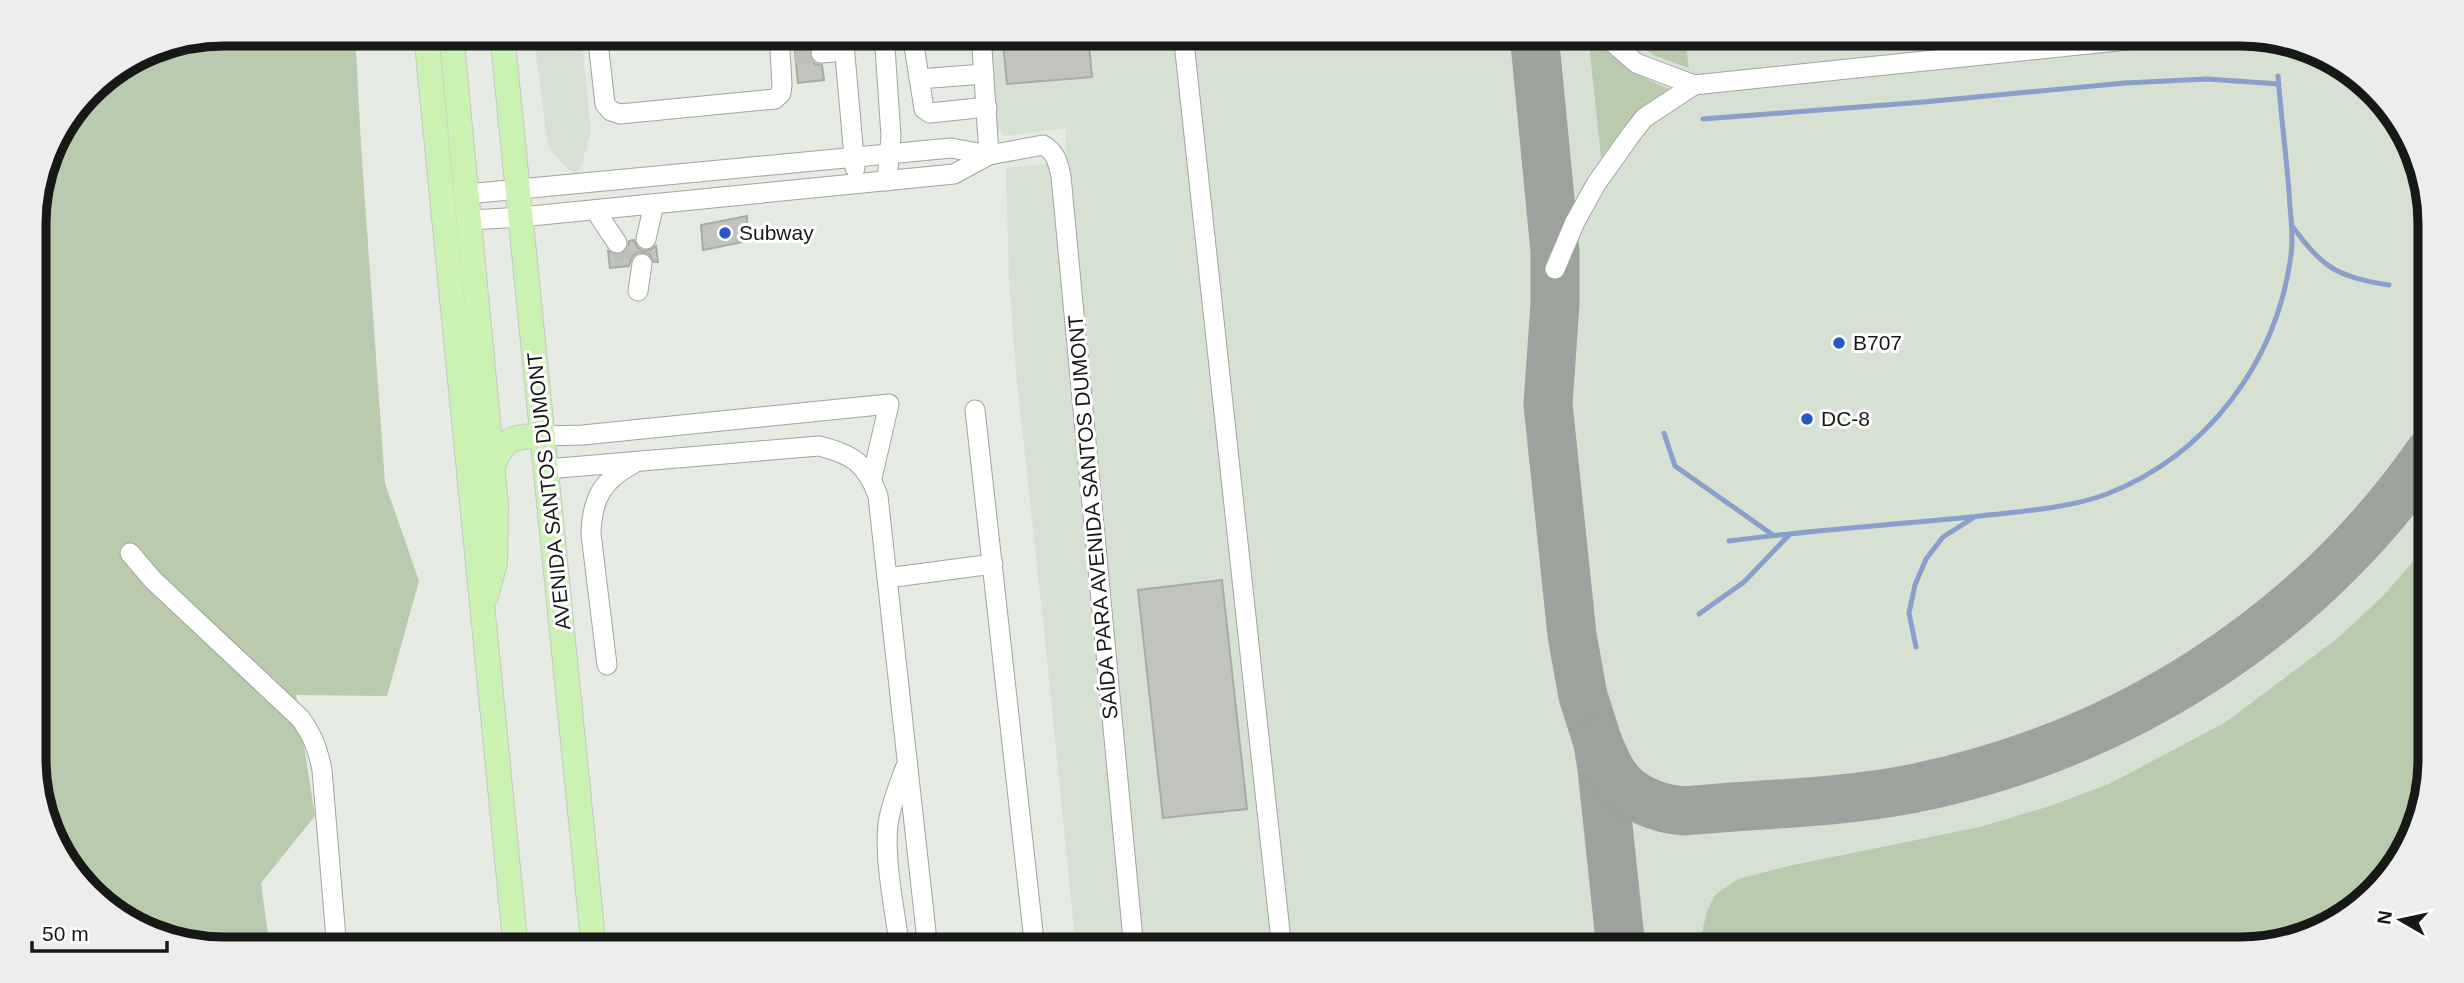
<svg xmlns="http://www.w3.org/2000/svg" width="2464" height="983" viewBox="0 0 2464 983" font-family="Arial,sans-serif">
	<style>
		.built { fill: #d7e1d3 }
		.green { fill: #b8cbae }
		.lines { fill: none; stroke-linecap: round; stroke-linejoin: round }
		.stream { stroke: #8a9fc9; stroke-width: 5 }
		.taxiway { stroke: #9ea29c; stroke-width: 49 }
		.building { fill: #c0c4bd; stroke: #a7aca5; stroke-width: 2 }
		.minor-tunnel { stroke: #bcc0b9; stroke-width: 19; stroke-dasharray: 19 10; stroke-linecap: butt }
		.minor-casing { stroke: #a0a59e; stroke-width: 21 }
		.major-casing { stroke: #c7c8c7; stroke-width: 26 }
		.minor { stroke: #fff; stroke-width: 19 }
		.major { stroke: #cbf2b3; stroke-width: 24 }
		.poi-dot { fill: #2758c6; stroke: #fff; stroke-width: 2.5 }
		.labels { text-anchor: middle; stroke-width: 6; stroke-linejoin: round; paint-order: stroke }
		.poi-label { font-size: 21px; fill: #171917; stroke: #fff; text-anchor: start }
		.street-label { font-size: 21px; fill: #171917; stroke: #fff }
		.rim { fill: none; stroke: #171917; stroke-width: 9 }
	</style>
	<rect width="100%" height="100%" fill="#e5eae2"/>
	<g class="built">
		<polygon points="533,33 581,33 591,132 581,167 576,173 566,168 548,146"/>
		<polygon points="990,33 2240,33 2302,44 2384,99 2429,199 2431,759 2420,821 2356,911 2252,949 1076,950 1043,620 1017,383 1009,281 1006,168 1067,162 1065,128 1004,136 997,128"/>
	</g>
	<g class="green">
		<polygon points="224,33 355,33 361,146 385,483 419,581 387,696 296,695 315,816 261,883 269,941 277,950 224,950 162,939 80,884 37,796 34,211 53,139 98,81 151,48"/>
		<path d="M 1588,33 C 1597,39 1604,49 1612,56 C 1629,70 1649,81 1669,89 C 1640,107 1621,130 1601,158 Z"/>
		<polygon points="1627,33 1684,33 1689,68 1653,55"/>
		<polygon points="2430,542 2431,759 2420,821 2356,911 2252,949 1698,949 1707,911 1715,895 1738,879 1793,865 1980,827 2050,806 2109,784 2226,722 2338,638 2383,596"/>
	</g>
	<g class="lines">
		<g class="stream">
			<polyline points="1703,119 1924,102 2125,83 2207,79 2279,84"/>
			<path d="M 2292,226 C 2324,269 2336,276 2389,285"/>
			<polyline points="1664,433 1675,466 1773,535"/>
			<path d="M 1729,541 C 1810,530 1891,525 1971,517 C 2013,512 2067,509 2107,494 C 2207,455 2277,362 2291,255 C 2294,235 2290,213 2289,192 C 2286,153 2281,115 2278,76"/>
			<polyline points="1699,614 1744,582 1790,534"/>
			<polyline points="1916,647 1909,613 1915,585 1926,559 1943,537 1973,518"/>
		</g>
		<g class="taxiway">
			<polyline points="1534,33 1555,251 1555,304 1548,404 1572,635 1583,696 1598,743 1602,769 1621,949"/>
			<path d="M 1598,743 C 1603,754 1608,768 1616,778 C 1631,799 1659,809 1684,811 C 1759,804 1837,803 1911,789 C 2120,747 2308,628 2430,452"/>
		</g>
	</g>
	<g class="building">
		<polygon points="793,33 819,33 819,41 810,47 809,55 815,64 822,65 824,80 798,83"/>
		<polygon points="1002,33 1088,33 1092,77 1007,84"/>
		<polygon points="747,216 748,241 703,250 701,225"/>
		<polygon points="634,240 637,247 643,251 650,250 656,246 658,262 654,262 649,254 638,252 632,257 629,266 610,268 608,251 617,255 623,253 628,248 629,241"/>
		<polygon points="1222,580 1247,809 1163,818 1138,590"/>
	</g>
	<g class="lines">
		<g class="minor-tunnel">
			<polyline points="795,54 821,53"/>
			<polyline points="617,243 627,266"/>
		</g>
		<g class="minor-casing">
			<g id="minor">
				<polyline points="597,33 605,104 611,111 620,114 775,99 781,93 782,85 779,33"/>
				<polyline points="843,33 855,168"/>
				<polyline points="884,33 891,136 887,181"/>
				<polyline points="912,33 924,109 930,113 987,107"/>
				<polyline points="981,33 989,155"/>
				<polyline points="1183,33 1282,950"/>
				<polyline points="1602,33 1636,63 1694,85 2194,33"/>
				<polyline points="821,53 844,51"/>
				<polyline points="919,79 984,74"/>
				<polyline points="467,194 951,148 989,155"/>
				<polyline points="595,210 617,243"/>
				<path d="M 470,220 L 521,217 L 954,174 L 989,155 L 1043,145 C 1056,152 1058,163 1061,176 L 1134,950"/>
				<polyline points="646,239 654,204"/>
				<polyline points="1555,269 1575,222 1596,184 1630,136 1644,118 1694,85"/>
				<polyline points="638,291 642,264"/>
				<polyline points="975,410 1035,950"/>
				<polyline points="543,436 583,435 889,404 872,478"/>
				<path d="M 547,469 L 819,446 C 852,454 866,463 878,496 L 928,950"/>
				<path d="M 130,553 L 153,580 L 301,719 C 313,736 318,750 322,770 L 337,950"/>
				<polyline points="887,578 993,564"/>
				<path d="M 607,665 L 591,534 C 592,499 602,480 633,464"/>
				<path d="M 900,950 C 895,911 884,861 888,824 C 891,803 899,785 906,766"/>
			</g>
		</g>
		<g class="major-casing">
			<g id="major">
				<path d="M 426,33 C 457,339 485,644 516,950"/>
				<polyline points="451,33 496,506 495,563 486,596"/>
				<polyline points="502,33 594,950"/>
				<path d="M 492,468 C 504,438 511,436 543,436"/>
			</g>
		</g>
		<use href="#minor" class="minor"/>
		<use href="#major" class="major"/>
	</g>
	<g class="poi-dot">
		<circle cx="725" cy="233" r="7"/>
		<circle cx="1839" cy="343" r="7"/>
		<circle cx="1807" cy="419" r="7"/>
	</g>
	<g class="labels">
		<g class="poi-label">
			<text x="739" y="240">Subway</text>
			<text x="1853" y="350">B707</text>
			<text x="1821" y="426">DC-8</text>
		</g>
		<g class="street-label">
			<text transform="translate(549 491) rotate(-96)" y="7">AVENIDA SANTOS DUMONT</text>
			<text transform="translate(1093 517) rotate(-95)" y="7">SAÍDA PARA AVENIDA SANTOS DUMONT</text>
		</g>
	</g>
	<path d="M0 0H2464V983H0ZM224 46H2240A178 178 0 0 1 2418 224V759A178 178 0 0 1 2240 937H224A178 178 0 0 1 46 759V224A178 178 0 0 1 224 46Z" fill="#ecedec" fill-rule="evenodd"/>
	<path class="rim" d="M224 46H2240A178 178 0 0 1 2418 224V759A178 178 0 0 1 2240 937H224A178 178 0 0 1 46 759V224A178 178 0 0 1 224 46Z"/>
	<g transform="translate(2401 920) rotate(279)" stroke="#ffffff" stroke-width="5" paint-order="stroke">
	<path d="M0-5L12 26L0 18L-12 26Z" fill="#171917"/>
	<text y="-10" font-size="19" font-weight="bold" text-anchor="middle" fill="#171917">N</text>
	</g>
	<path d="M32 941v10h135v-10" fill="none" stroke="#171917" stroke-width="3.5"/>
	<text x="42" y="941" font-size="21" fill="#171917" stroke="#ffffff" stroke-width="5" paint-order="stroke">50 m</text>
</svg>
